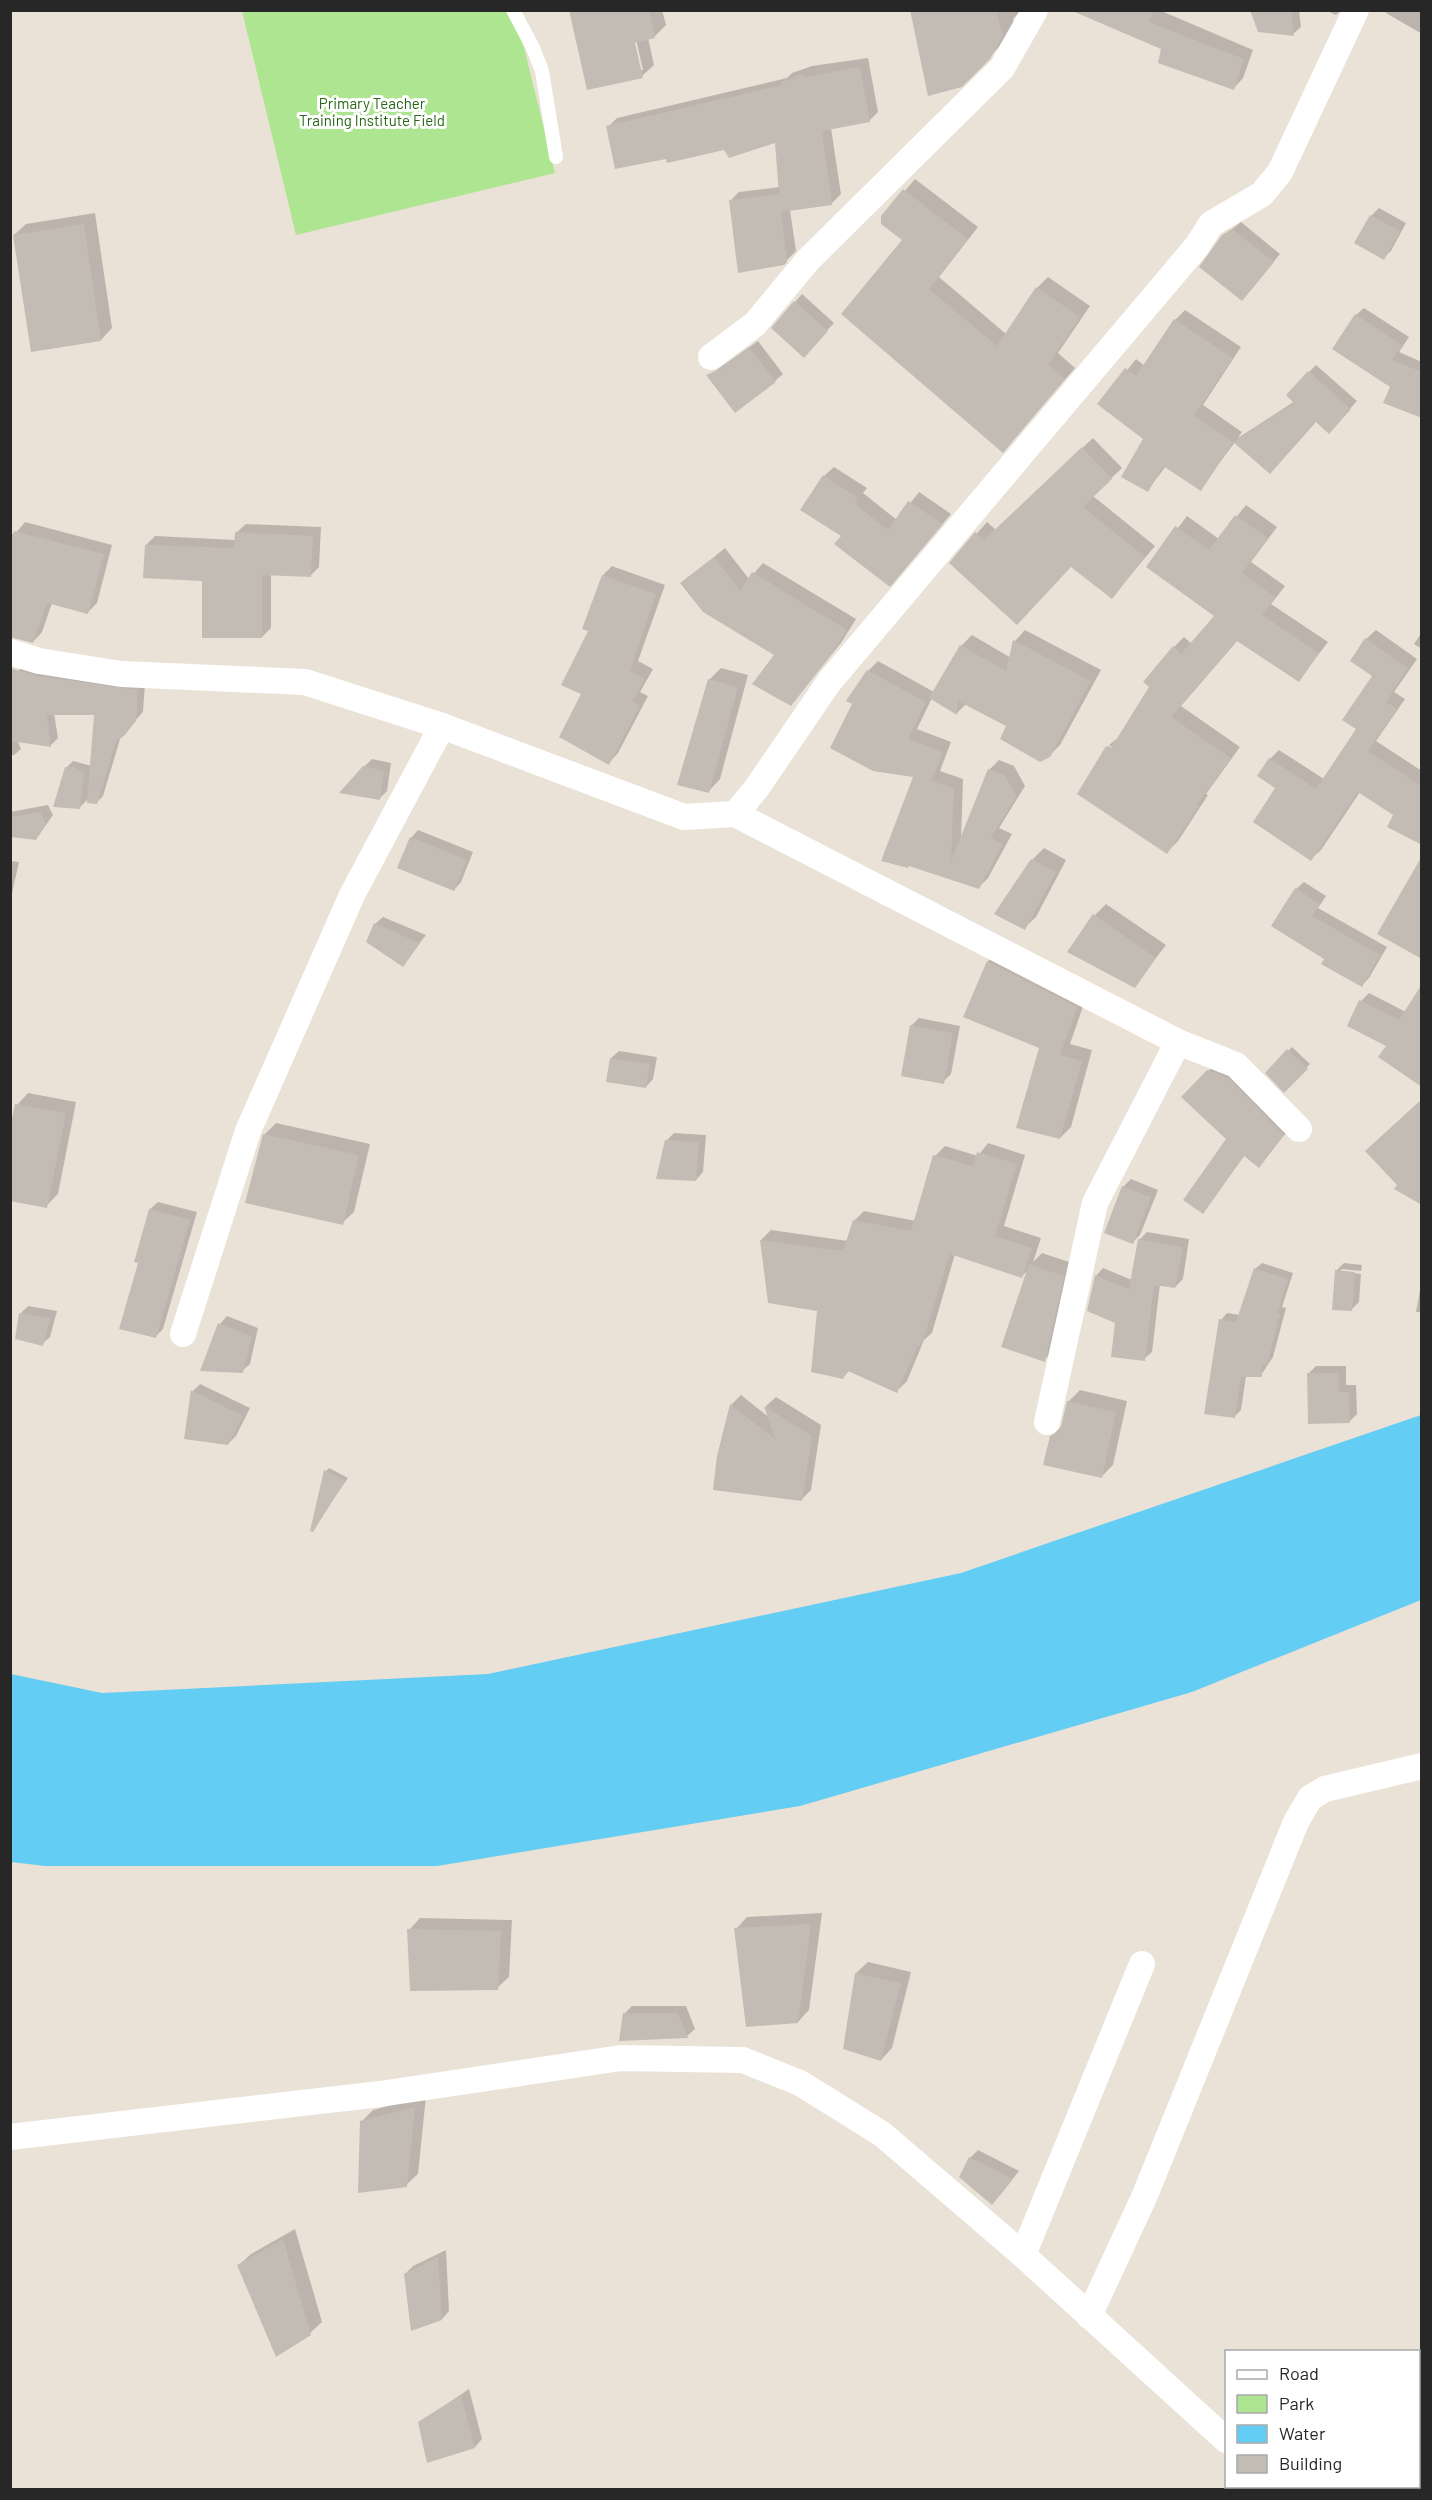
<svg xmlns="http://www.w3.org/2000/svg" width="1432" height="2500" viewBox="0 0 1432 2500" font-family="Barlow,sans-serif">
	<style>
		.green { fill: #ade590 }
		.water { fill: #64cdf4 }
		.shadow { fill: #0003; fill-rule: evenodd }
		.building { fill: #c2bcb4 }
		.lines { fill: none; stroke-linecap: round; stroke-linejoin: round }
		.lane { stroke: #fff; stroke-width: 14 }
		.street { stroke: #fff; stroke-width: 26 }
		.labels { text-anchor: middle; stroke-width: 6; stroke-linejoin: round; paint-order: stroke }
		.park-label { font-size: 15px; fill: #266616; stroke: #fff }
	</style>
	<rect width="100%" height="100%" fill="#ebe2d7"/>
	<polygon class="green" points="242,11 515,11 555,173 296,235"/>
	<polygon class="water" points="1421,1415 1421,1600 1192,1692 800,1806 437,1866 45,1866 11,1862 11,1674 102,1693 488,1674 961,1573"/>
	<g class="shadow">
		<path d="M 571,10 L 662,10 L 666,25 L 654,37 L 648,38 L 654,65 L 642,76 ZM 635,35 L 643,70 L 640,70 L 632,36 Z"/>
		<polygon points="912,10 1021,10 1013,19 1014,23 1001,45 961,85 929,94"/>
		<polygon points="1101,10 1159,10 1253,50 1243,78 1234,88"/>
		<polygon points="1251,10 1299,10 1301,27 1293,34"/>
		<polygon points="1325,10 1341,10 1336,15"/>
		<polygon points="1388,10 1422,10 1422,34 1386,13"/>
		<polygon points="868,58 878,112 869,121 831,128 841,194 832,203 790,210 796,251 783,264 730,201 739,192 780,187 777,141 667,157 608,127 617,118 787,78 792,73 812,66"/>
		<polygon points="915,179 978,227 939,277 1006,334 1037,288 1048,277 1090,306 1058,353 1075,368 1003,451 904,240 883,217"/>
		<polygon points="1379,208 1406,223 1391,251 1383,258 1356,243 1371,216"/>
		<polygon points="95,213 112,328 101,340 14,235 26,224"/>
		<polygon points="1241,222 1280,254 1250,291 1223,236"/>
		<polygon points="802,294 834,323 811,348 795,302"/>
		<polygon points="1364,308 1409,337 1399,352 1422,362 1422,414 1392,386 1356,315"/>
		<polygon points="1185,310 1241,347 1203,405 1242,432 1238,438 1295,401 1309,372 1316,365 1357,401 1336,424 1316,421 1235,442 1200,489 1166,466 1148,490 1145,439 1100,404 1136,359 1145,366 1175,320"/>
		<polygon points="758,341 783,374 775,381 708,376"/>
		<polygon points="1093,438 1122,468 1093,496 1155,546 1112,597 1072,565 951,563 987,522 996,530"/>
		<polygon points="834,467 867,488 863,493 897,520 919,492 951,514 899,575 843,535 824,476"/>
		<polygon points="1246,505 1277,527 1251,562 1285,586 1271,604 1328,642 1299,680 1238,640 1181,706 1240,747 1206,794 1208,795 1178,841 1167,852 1079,794 1108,746 1118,751 1109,745 1119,737 1174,647 1184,637 1192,644 1216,616 1148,567 1187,516 1219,539"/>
		<polygon points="25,522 112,545 97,603 88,612 52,603 42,632 33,642 10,637 10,534 15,534"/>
		<polygon points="246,524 321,527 319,567 310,576 271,574 271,628 262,637 204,579 146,545 155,536 236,540 236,533"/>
		<polygon points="725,548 749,579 763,563 856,619 841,643 791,704 776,654 682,583"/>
		<polygon points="612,566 665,585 638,661 653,669 640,692 648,696 618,753 609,763 583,693 590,630 603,575"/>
		<polygon points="1025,630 1101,670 1060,745 1049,756 1007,725 967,703 957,713 932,698 917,729 951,742 940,771 963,779 961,840 989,770 999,760 1014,766 1025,786 999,828 1012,834 988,878 979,887 910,865 915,776 868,671 878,661 934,692 961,646 972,635 1011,658 1015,641"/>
		<polygon points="1376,630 1417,659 1394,692 1405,699 1376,741 1422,771 1422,844 1395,815 1360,792 1321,850 1311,859 1277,788 1270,759 1279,750 1324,779 1358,729 1374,676 1366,639"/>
		<polygon points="1422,632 1422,649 1414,644"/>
		<polygon points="26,664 145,683 143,712 121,736 103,796 96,803 89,798 79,808 66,768 73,761 92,766 96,713 54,713 58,738 51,745 17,740 21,749 14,755 10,755 10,678"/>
		<polygon points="721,668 748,675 720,779 709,791 679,784 710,679"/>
		<polygon points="372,759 391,763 387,791 379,799 364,767"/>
		<polygon points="48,805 53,815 36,839 10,835 10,812"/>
		<polygon points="418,830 473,852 461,882 454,890 411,838"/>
		<polygon points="1044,848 1066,860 1036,917 1024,928 1032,860"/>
		<polygon points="10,861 19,862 10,902"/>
		<polygon points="1304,882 1326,896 1318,908 1387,947 1369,978 1362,985 1326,959 1296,889"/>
		<polygon points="1106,904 1166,945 1134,986 1095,915"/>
		<polygon points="383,917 426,935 403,965 375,924"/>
		<polygon points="999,950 1087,995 1070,1044 1092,1050 1071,1127 1060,1138 1041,1047 965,1016 988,961"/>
		<polygon points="1369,993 1406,1012 1389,1045 1361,1001"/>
		<polygon points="919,1018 960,1026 951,1074 943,1082 911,1026"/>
		<polygon points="1292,1047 1310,1064 1284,1091 1267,1073"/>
		<polygon points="619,1051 657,1057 653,1079 646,1087 611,1058"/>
		<polygon points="1216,1063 1291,1127 1259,1166 1245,1155 1202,1212 1228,1139 1183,1097"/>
		<polygon points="28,1093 76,1102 58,1194 46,1206 17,1105"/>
		<polygon points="276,1123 370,1144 354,1212 342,1223 247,1201 265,1134"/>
		<polygon points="674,1133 706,1135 703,1172 696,1180 666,1141"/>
		<polygon points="988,1143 1025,1155 1004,1226 1041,1238 1033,1262 1042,1253 1075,1264 1056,1348 1044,1360 1029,1269 1022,1276 955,1254 932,1333 924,1340 907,1381 897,1391 850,1370 843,1377 819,1310 769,1302 761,1240 771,1230 848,1241 854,1221 864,1211 916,1221 935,1156 945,1146 978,1156"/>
		<polygon points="1131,1179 1158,1190 1140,1235 1132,1243 1123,1187"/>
		<polygon points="158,1202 197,1212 163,1329 155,1337 140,1262 150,1209"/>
		<polygon points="1147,1232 1189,1239 1183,1279 1175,1287 1160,1284 1152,1352 1144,1359 1117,1322 1096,1276 1103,1268 1132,1280 1139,1240"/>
		<polygon points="1262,1263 1293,1273 1282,1307 1286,1308 1273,1357 1261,1375 1246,1376 1241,1410 1234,1417 1221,1320 1227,1313 1240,1315 1255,1269"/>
		<polygon points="1344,1263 1362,1265 1361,1271 1341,1269 1341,1272 1361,1274 1359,1302 1351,1310 1336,1271"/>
		<polygon points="1421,1285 1422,1285 1422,1312 1416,1312"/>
		<polygon points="28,1306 57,1311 50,1337 42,1344 20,1314"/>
		<polygon points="227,1316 258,1328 250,1364 242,1371 220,1324"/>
		<polygon points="1316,1366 1346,1366 1346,1385 1356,1385 1357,1414 1349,1422 1308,1374"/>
		<polygon points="200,1384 250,1408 236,1436 228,1444 193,1391"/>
		<polygon points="1080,1390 1127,1401 1113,1465 1101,1477 1051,1437 1063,1425 1068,1402"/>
		<polygon points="741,1395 770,1418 766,1406 776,1397 821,1425 811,1490 801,1500 731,1405"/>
		<polygon points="329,1468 348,1478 312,1530 326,1471"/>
		<polygon points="822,1913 809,2010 798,2022 736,1929 747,1917"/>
		<polygon points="420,1918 512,1920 509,1977 497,1988 409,1930"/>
		<polygon points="868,1962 911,1972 892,2048 881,2060 856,1973"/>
		<polygon points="632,2006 686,2006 695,2029 687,2036 620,2039 624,2014"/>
		<polygon points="426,2096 418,2174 406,2185 362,2121 373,2110"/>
		<polygon points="978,2150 1019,2171 1000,2195 970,2158"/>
		<polygon points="295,2229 322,2322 310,2333 239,2265 251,2254"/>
		<polygon points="446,2250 449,2311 442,2319 405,2274 413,2266"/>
		<polygon points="469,2389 482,2439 475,2447 419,2423"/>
	</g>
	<g class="building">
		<polygon points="569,10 649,10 655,38 635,43 643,78 587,90"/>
		<polygon points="910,10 996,10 1003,36 990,59 962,87 928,96"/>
		<polygon points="1070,10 1154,10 1149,22 1244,59 1234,90 1158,63 1161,49"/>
		<polygon points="1250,10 1291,10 1294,36 1258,32"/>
		<polygon points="860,67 870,122 822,131 832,205 781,212 787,262 784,265 738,273 729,200 779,194 775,143 729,158 724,150 667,163 666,159 615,169 606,126 782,85 781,82 803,74 804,77"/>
		<polygon points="903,189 968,239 929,289 997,346 1036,287 1080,317 1048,365 1065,379 1003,453 841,314 902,240 881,224 881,216"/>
		<polygon points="1370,215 1400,231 1384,260 1354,243"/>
		<polygon points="84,224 101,341 31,352 13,235"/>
		<polygon points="1232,229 1274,262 1242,301 1199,267 1222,235"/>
		<polygon points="794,301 828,331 804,358 771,328"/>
		<polygon points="1355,314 1402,345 1392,360 1422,372 1422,418 1383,403 1390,387 1332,349"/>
		<polygon points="1174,319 1233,358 1194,416 1233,442 1201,491 1163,466 1148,492 1121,477 1143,439 1097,404 1125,368 1136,376"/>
		<polygon points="749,347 776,382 735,413 706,375 720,369"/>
		<polygon points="1308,371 1351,409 1329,434 1316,422 1270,474 1233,442 1294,403 1286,395"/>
		<polygon points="1082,447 1112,479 1083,507 1145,557 1112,599 1071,567 1017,625 949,563 975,532 984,540"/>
		<polygon points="823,475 858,498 855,504 888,530 908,501 943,524 890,587 834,544 841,536 800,510"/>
		<polygon points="1235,515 1268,538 1242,573 1275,597 1262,615 1319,653 1299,682 1237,641 1171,717 1231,758 1197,805 1199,806 1167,854 1077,794 1106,746 1111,748 1149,687 1143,682 1173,646 1181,654 1214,616 1146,567 1175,526 1209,550"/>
		<polygon points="14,531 104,554 88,614 47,603 33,643 10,637 10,544"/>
		<polygon points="235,532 313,536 311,577 262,575 262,638 202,638 202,581 143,578 145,545 234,548"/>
		<polygon points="714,557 740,591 752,572 847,630 831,655 791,706 752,684 774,655 703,612 680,583"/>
		<polygon points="602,575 656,594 630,671 645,679 632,702 640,706 609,765 559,737 581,694 561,685 588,631 582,629"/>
		<polygon points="1365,638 1408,668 1386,702 1397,709 1368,751 1422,786 1422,845 1387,827 1393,815 1358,792 1311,861 1253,822 1275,788 1257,776 1269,758 1316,789 1356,729 1342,720 1372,676 1350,661"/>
		<polygon points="1013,640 1091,681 1050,757 1040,762 1000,739 1006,726 958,701 957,715 929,698 960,645 1006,671"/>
		<polygon points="10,668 37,676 138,690 136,721 124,736 116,741 97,804 87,803 94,715 47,715 51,747 10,741"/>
		<polygon points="867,670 926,702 908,739 943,752 932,780 928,780 954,788 951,861 988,769 1005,775 1016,797 991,838 1003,844 979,889 909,866 908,868 881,861 913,777 873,771 830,748 852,704 846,701"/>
		<polygon points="708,679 738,687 709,793 677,785"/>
		<polygon points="363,766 384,771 380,800 339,793"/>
		<polygon points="65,767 74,767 84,772 80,809 53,807"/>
		<polygon points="40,812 46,824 36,840 10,837 10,817"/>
		<polygon points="410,837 467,860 454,891 397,868"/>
		<polygon points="1422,856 1422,959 1377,934"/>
		<polygon points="1031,859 1056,872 1025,930 994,914"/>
		<polygon points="1295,888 1320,904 1312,916 1380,955 1362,987 1321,964 1324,959 1271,926"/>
		<polygon points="1093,914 1156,958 1135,988 1067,952"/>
		<polygon points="374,923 420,943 403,967 366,942"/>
		<polygon points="987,961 1077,1007 1060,1055 1082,1061 1060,1139 1016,1128 1039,1048 963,1017"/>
		<polygon points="1422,984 1422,1087 1378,1057 1386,1046 1347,1026 1359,1000 1399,1020"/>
		<polygon points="910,1025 953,1033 944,1084 901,1076"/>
		<polygon points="1287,1049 1308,1069 1284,1093 1265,1073"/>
		<polygon points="610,1058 650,1064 646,1088 606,1082"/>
		<polygon points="1207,1070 1228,1078 1284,1135 1259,1168 1244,1156 1203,1214 1183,1200 1226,1139 1181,1097"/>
		<polygon points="1422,1099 1422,1205 1394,1189 1397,1185 1365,1151"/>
		<polygon points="15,1104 66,1113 47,1208 10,1201 10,1128"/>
		<polygon points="263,1134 359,1155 343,1225 245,1203"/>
		<polygon points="665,1140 699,1142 696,1181 656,1179"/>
		<polygon points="977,1152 1017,1164 995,1236 1032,1248 1022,1278 950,1254 922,1344 917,1347 897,1393 848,1371 843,1379 811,1372 817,1311 768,1303 760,1240 843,1251 853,1220 911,1231 933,1155 973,1166"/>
		<polygon points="1122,1186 1151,1197 1133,1244 1104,1233"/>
		<polygon points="149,1209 190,1220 156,1338 119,1329 138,1263 134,1262"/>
		<polygon points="1138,1239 1183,1247 1175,1288 1154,1285 1145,1361 1111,1357 1115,1323 1087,1311 1095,1275 1129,1289"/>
		<polygon points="1029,1264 1064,1276 1045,1362 1001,1347"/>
		<polygon points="1254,1268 1288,1279 1277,1314 1280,1314 1267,1365 1262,1363 1262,1377 1241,1377 1235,1418 1204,1414 1219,1319 1236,1322"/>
		<polygon points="1335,1270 1355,1272 1352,1311 1332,1310"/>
		<polygon points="19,1313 50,1318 43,1346 15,1339"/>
		<polygon points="218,1323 252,1336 243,1373 200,1371"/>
		<polygon points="1307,1373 1339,1373 1339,1392 1349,1392 1350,1423 1308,1424"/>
		<polygon points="191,1390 243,1416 228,1445 184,1439"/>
		<polygon points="1067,1401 1116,1412 1102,1478 1043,1465 1050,1436 1058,1432 1061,1426"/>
		<polygon points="730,1404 775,1439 764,1406 812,1436 802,1501 713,1490 717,1456"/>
		<polygon points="324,1470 345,1481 313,1532 310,1531"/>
		<polygon points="811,1924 798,2023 746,2027 734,1928"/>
		<polygon points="407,1929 501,1931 498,1990 410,1991"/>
		<polygon points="855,1973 901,1983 881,2061 843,2049"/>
		<polygon points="623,2013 678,2013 688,2038 619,2041"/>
		<polygon points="415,2107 407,2187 358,2193 360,2121"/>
		<polygon points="969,2157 1013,2179 992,2205 959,2177"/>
		<polygon points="283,2239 311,2335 276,2357 237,2265"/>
		<polygon points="438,2257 442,2320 411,2331 404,2274"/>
		<polygon points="461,2395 475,2448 427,2463 418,2422"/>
	</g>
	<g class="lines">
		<polyline class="lane" points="513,10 533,48 542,71 556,157"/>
		<g class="street">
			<polyline points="711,357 755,324 808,260 1002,68 1035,10"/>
			<polyline points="10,652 39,661 121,674 305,682 442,726 684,817 735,814 756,789 829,682 1197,246 1211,224 1262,194 1280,172 1356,10"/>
			<polyline points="735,814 1178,1042 1236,1065 1299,1129"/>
			<polyline points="183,1334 248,1131 352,895 442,726"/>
			<polyline points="1047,1422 1095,1203 1178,1042"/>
			<polyline points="10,2137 380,2094 621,2058 743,2060 800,2083 882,2134 1023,2255 1226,2440"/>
			<polyline points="1023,2255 1142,1964"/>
			<polyline points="1089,2316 1145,2195 1296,1822 1310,1798 1325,1789 1422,1766"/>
			<polyline points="1278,2486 1282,2490"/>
		</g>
	</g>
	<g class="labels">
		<g class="park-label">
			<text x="372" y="109">Primary Teacher<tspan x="372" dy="17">Training Institute Field</tspan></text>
		</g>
	</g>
	<rect width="1432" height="2500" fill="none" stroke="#272727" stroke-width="24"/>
	<rect x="1225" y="2350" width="195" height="138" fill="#ffffff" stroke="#a9a9a9" stroke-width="1.5"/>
	<rect x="1237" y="2370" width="30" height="9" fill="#ffffff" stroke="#a9a9a9" stroke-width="1.5"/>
	<text x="1279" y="2380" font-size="18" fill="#272727">Road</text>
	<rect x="1237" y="2395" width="30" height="18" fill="#ade590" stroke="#a9a9a9" stroke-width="1.5"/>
	<text x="1279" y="2410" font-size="18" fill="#272727">Park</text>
	<rect x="1237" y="2425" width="30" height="18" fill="#64cdf4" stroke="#a9a9a9" stroke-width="1.5"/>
	<text x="1279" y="2440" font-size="18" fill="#272727">Water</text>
	<rect x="1237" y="2455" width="30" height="18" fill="#c2bcb4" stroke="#a9a9a9" stroke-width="1.5"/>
	<text x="1279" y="2470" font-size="18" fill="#272727">Building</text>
</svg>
